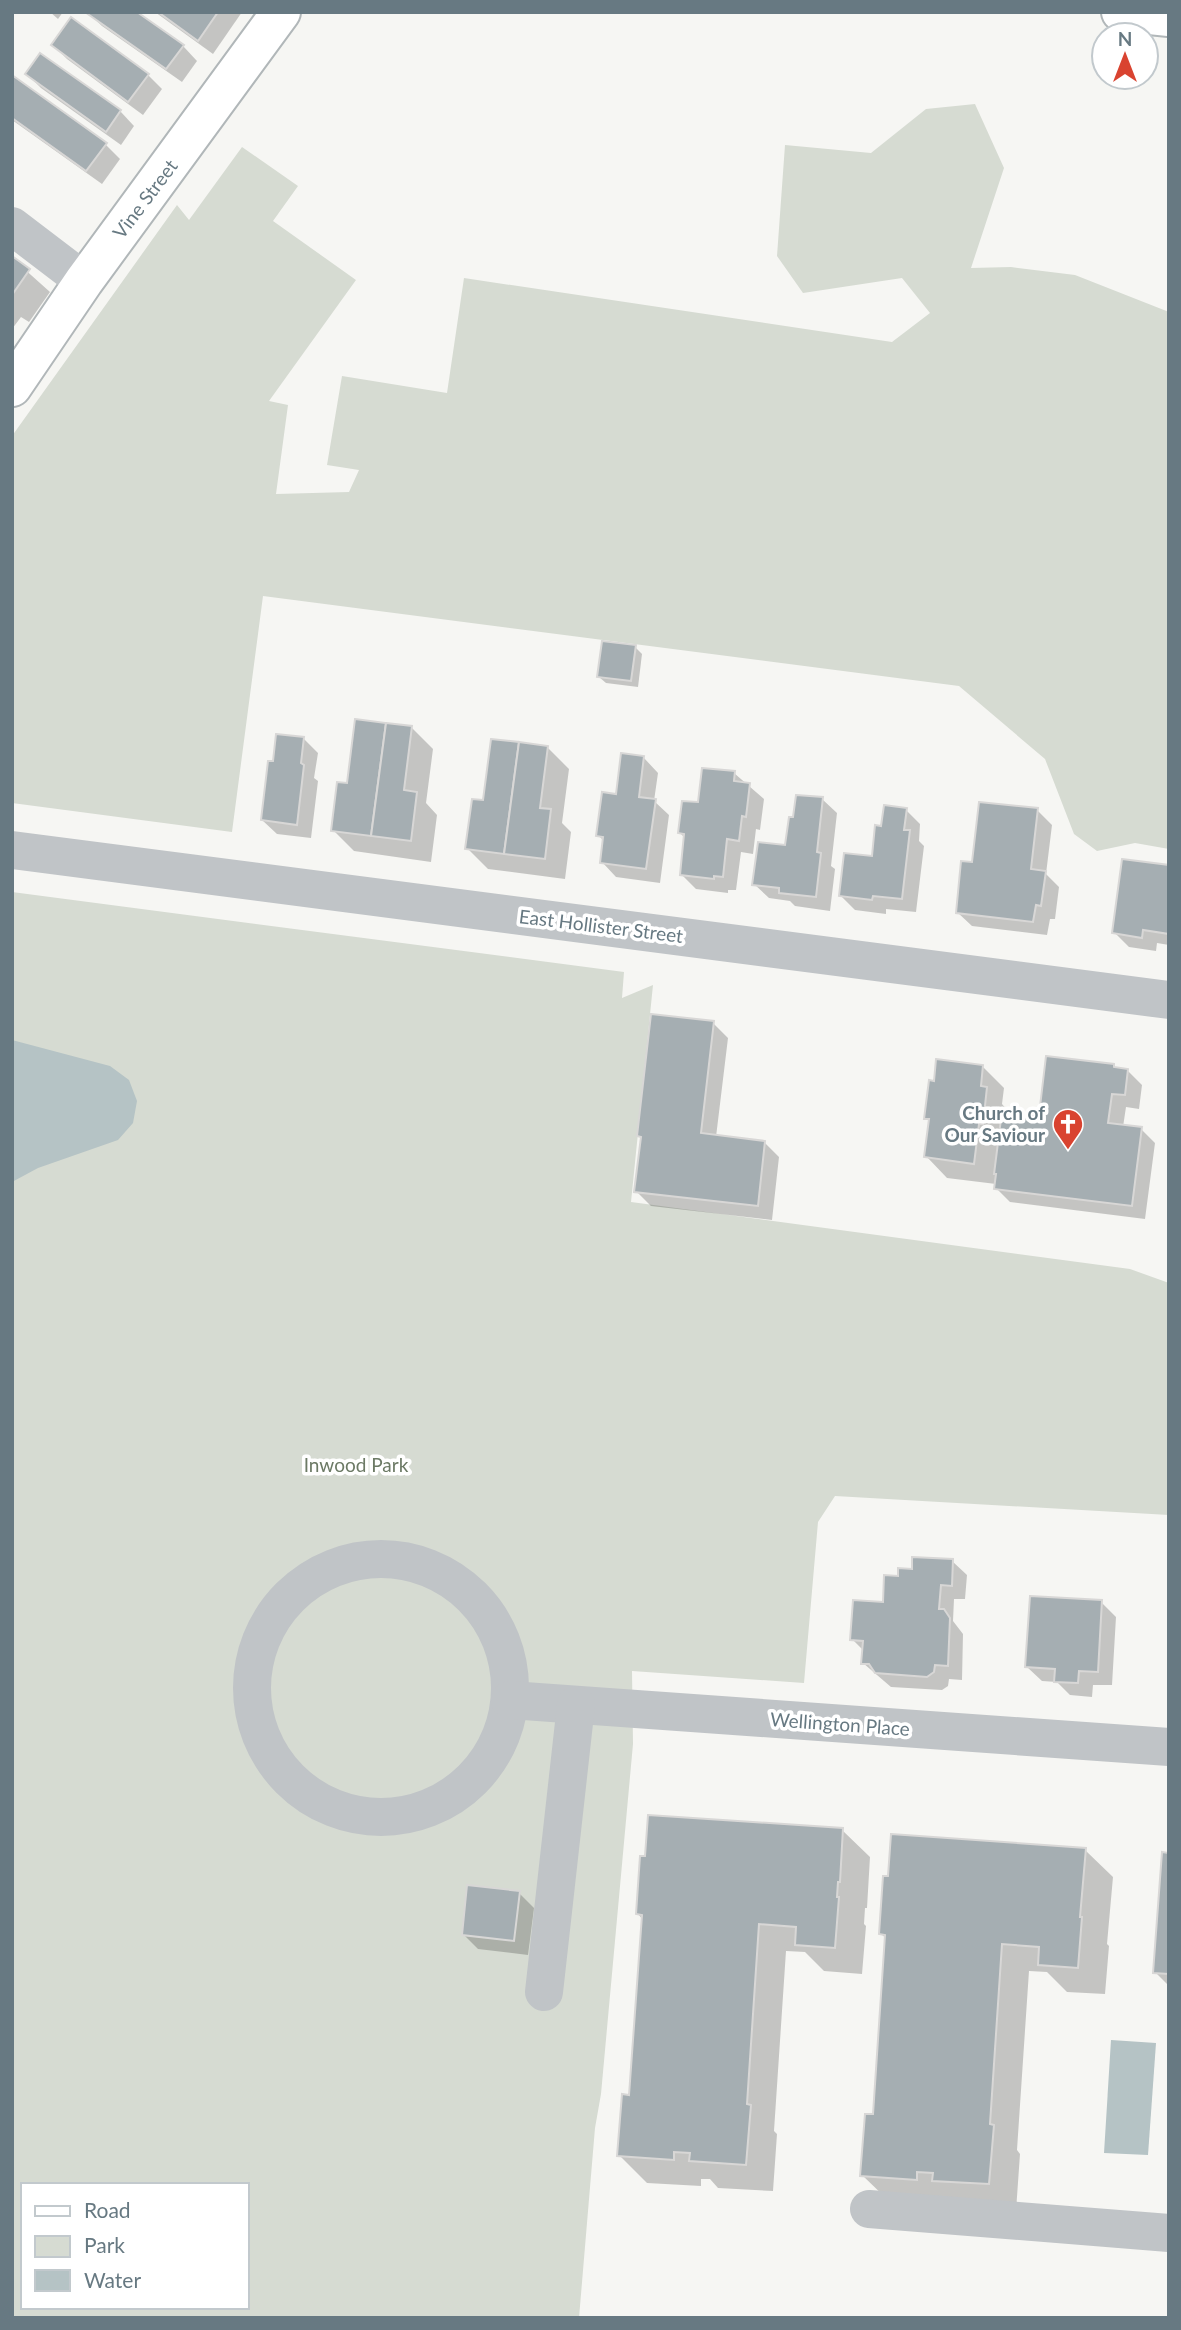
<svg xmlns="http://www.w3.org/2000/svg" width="1181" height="2330" viewBox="0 0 1181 2330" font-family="Lato,sans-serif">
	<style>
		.green { fill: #d6dbd2; fill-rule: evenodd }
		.water { fill: #b5c3c5 }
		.shadow { fill: #0003 }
		.building { fill: #a5aeb2; stroke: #d8d7d6; stroke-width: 2 }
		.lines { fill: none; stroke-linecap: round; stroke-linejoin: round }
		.major-casing { stroke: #b1b7b9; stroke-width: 42 }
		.minor { stroke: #c0c4c7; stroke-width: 38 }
		.major { stroke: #fff; stroke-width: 38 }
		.labels { text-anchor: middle; stroke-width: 7; stroke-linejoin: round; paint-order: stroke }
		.street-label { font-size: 19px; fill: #677982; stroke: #fff }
		.poi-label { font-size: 19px; font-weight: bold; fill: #677982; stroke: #fff; text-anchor: end }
		.park-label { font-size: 19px; fill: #6c7a65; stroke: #fff }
	</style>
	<rect width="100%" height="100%" fill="#f6f6f3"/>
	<g class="green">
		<polygon points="975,104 1004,168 971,268 1011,267 1075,275 1169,312 1169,849 1135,843 1097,851 1074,834 1045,759 959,686 263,596 232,832 12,803 12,436 177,205 189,220 242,147 298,186 273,221 356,280 269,401 288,405 276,494 349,492 359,470 327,465 342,376 447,393 464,278 892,342 930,313 902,278 803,293 777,256 785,145 871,153 926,109"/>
		<path d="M 12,892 L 624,972 L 622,998 L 653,985 L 631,1202 L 1130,1269 L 1169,1283 L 1169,1515 L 835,1496 L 818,1522 L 804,1683 L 632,1671 L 633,1744 L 601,2094 L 595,2128 L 579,2318 L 12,2318 ZM 23,2185 L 247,2185 L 247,2307 L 23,2307 Z"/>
	</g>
	<g class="water">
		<polygon points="12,1040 110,1066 129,1080 137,1101 133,1123 118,1140 38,1168 12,1182"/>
		<polygon points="1111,2040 1156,2043 1148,2155 1104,2153"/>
	</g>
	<g class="shadow">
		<polygon points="50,12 63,12 58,19"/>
		<polygon points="87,12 183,46 197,61 182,82 102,26"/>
		<polygon points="155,12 242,12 213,54"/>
		<polygon points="53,45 148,75 162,89 143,115 67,59"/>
		<polygon points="27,74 120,111 134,126 121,145 41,88"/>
		<polygon points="12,77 106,145 120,159 102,184 12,120"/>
		<polygon points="12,258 50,292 29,322 21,317 12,329"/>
		<polygon points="635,647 642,654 638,687 606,683 599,677"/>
		<polygon points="412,728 433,749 426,803 437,815 431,862 354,851 333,830 348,785"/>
		<polygon points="303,738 318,753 314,778 318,781 311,838 277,834 262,820 275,763"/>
		<polygon points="548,748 569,769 562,823 571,832 565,879 488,869 467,848 484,802"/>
		<polygon points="644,758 658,773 654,801 669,815 660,883 616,877 602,862 604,841 598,835 617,796"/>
		<polygon points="734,773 764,799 760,830 756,829 753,854 741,852 736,890 728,890 728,893 696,889 682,875 686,839 680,833 700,804"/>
		<polygon points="822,799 837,813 831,866 835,869 830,911 795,906 790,901 769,898 754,884"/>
		<polygon points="906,810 920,824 919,841 924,846 916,912 886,909 886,914 855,910 841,896 874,857"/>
		<polygon points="1037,810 1052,825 1046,874 1059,887 1055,919 1050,919 1047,935 972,926 957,912 973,864"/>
		<polygon points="1169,867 1169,945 1157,943 1156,951 1129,947 1114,932"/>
		<polygon points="713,1023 728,1038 716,1137 765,1143 779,1157 772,1220 651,1206 636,1191 642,1139 639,1135"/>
		<polygon points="1113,1066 1116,1069 1127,1070 1142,1085 1139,1109 1126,1107 1123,1127 1141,1129 1155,1143 1145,1219 1010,1202 996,1188 996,1184 947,1178 926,1156 930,1122 926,1118 983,1067 1004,1088 1002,1104 1007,1110 1007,1113 1040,1117"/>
		<polygon points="952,1561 967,1575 965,1599 954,1599 953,1621 963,1634 962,1680 949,1679 948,1686 942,1690 891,1687 863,1663 864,1651 852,1639 884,1604 899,1577 913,1571"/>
		<polygon points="1101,1602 1116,1617 1112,1685 1093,1685 1092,1697 1070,1695 1057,1682 1042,1681 1027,1667"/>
		<polygon points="842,1830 870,1857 867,1908 865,1908 864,1924 866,1926 862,1974 824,1971 805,1952 786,1951 774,2131 777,2134 773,2191 718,2188 710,2179 701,2179 701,2186 647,2183 619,2155 631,2096 643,1920 638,1914"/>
		<polygon points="1085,1850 1113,1877 1107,1944 1109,1946 1105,1994 1067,1992 1047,1972 1029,1971 1017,2150 1020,2154 1016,2211 890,2202 862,2175 874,2116 887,1939 881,1934"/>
		<polygon points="1169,1855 1169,1986 1155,1972"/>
		<polygon points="519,1893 534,1908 528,1955 478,1949 463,1934"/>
	</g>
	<g class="building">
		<polygon points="85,12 137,12 184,45 166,69"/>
		<polygon points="158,12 218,12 198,41"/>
		<polygon points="71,17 149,74 128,102 51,45"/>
		<polygon points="40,53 121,110 106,132 25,74"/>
		<polygon points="12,75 107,143 86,171 12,118"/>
		<polygon points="12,256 30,269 12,295"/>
		<polygon points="602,641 636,645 631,681 597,677"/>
		<polygon points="355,719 386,723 371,836 331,831 337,782 347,783"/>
		<polygon points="386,723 412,726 404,790 417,792 411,841 371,836"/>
		<polygon points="276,734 304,737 301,763 304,765 297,825 261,820 268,761 273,761"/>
		<polygon points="491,739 519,742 504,854 465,849 472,799 483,800"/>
		<polygon points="519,742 548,746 540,808 551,809 545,859 504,854"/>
		<polygon points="621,753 644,756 639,797 656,799 646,869 600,863 603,837 596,836 602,792 616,794"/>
		<polygon points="702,768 735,771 734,781 750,783 746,817 742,816 739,841 727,839 723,877 714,876 714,879 680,875 684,834 678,833 682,801 698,802"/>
		<polygon points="796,795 823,797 817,852 821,853 816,897 779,893 779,888 752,885 758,842 785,845 789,817 793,817"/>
		<polygon points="979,802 1038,808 1031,869 1046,871 1041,906 1036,905 1033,922 956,913 961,861 972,862"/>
		<polygon points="884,805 907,808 904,830 910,830 902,899 873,896 872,900 839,896 844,853 872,856 875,825 881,826"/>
		<polygon points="1122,859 1169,865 1169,934 1143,930 1142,938 1112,933"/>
		<polygon points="651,1014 714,1021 701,1133 765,1141 758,1206 634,1192 641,1137 637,1136"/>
		<polygon points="1046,1056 1114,1064 1114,1067 1128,1069 1125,1095 1112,1094 1108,1123 1142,1127 1132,1206 994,1189 996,1174 994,1174 1002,1111 1039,1115"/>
		<polygon points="936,1059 983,1065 981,1086 987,1087 983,1124 979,1124 974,1164 924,1157 929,1119 924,1119 929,1080 934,1081"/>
		<polygon points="912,1557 953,1559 952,1586 941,1585 939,1609 944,1609 950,1618 948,1666 935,1665 934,1672 927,1677 875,1673 869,1664 861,1664 863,1641 850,1640 853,1600 883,1602 884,1575 898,1576 898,1568 912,1569"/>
		<polygon points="1030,1596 1102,1600 1098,1672 1079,1671 1078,1683 1054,1682 1055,1669 1025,1667"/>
		<polygon points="648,1815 843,1828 840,1882 838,1882 837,1897 839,1897 835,1948 795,1945 796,1927 759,1924 747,2104 751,2105 746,2165 689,2161 690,2153 674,2152 674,2160 617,2156 622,2094 629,2095 642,1915 636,1914 640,1856 645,1856"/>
		<polygon points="891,1834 1086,1848 1080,1917 1082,1917 1078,1968 1038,1965 1039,1947 1002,1944 990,2124 994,2125 989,2184 932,2181 933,2173 917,2172 917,2180 860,2176 865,2114 873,2114 885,1935 879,1934 883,1876 888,1876"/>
		<polygon points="1162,1852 1169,1853 1169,1974 1153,1973"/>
		<polygon points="467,1885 520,1891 514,1941 462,1935"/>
	</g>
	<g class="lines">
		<g class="major-casing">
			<g id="major">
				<polyline points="1121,12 1169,17"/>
				<polyline points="12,387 84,281 281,12"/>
			</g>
		</g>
		<g class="minor">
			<polyline points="12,226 84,281"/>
			<polyline points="12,850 1169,1000"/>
			<circle cx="381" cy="1688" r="129"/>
			<polyline points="510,1700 1169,1747"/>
			<polyline points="544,1992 576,1705"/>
			<polyline points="869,2209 1169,2233"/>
		</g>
		<use href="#major" class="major"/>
	</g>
	<defs>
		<g id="church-pin" transform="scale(1.575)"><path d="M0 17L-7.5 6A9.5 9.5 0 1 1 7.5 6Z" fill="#d94330" stroke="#fff"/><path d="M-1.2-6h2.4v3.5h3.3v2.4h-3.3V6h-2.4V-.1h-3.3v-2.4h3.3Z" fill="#fff"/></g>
	</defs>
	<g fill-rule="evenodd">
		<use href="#church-pin" x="1068" y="1124"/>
	</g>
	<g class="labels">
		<g class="street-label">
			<text transform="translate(145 199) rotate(-53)" y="7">Vine Street</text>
			<text transform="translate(601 926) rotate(7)" y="7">East Hollister Street</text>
			<text transform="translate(840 1724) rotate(4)" y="7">Wellington Place</text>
		</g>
		<g class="poi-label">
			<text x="1045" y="1120">Church of<tspan x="1045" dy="22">Our Saviour</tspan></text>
		</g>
		<g class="park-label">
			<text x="356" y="1472">Inwood Park</text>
		</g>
	</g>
	<rect width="1181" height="2330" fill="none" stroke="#677982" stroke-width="28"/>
	<rect x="21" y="2183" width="228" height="126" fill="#ffffff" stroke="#c2c9cd" stroke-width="2"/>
	<rect x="35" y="2206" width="35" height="10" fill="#ffffff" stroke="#c2c9cd" stroke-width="2"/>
	<text x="84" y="2218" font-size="21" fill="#677982">Road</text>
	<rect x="35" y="2236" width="35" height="21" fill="#d6dbd2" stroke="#c2c9cd" stroke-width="2"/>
	<text x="84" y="2253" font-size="21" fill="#677982">Park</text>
	<rect x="35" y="2270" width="35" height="21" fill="#b5c3c5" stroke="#c2c9cd" stroke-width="2"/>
	<text x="84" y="2288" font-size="21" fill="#677982">Water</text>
	<g transform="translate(1125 56)"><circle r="33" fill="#ffffff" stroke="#c2c9cd" stroke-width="2"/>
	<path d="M0-5L12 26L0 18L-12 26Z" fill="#d94330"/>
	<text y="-10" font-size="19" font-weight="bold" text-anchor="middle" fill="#677982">N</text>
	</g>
</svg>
